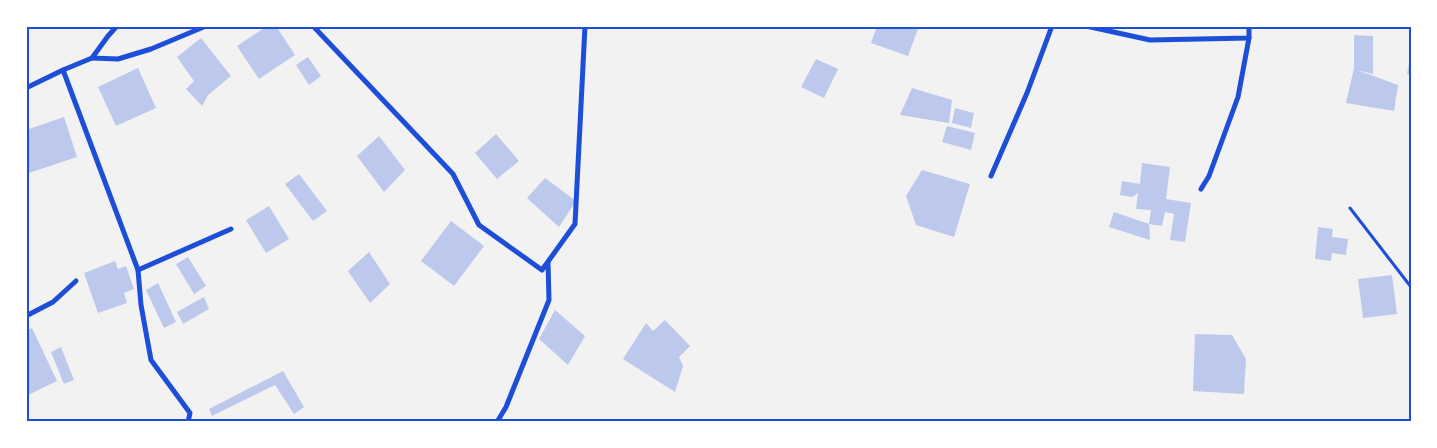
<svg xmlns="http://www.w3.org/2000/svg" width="1437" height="448" viewBox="0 0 1437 448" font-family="Montserrat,sans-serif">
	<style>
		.building { fill: #bdc9ec }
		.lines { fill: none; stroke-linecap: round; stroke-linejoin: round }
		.path { stroke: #1d4ed8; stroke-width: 3 }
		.minor { stroke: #1d4ed8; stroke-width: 5 }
		.neatline { fill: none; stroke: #1d4ed8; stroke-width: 2 }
	</style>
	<rect width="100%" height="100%" fill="#f2f2f2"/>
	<g class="building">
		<polygon points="267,26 276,26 295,55 259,79 237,46"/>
		<polygon points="877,26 919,26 908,56 871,43"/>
		<polygon points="1354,35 1373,36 1373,74 1357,70 1398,85 1394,111 1346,103 1354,68"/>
		<polygon points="201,38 231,76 208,95 202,106 186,89 194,81 177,57"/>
		<polygon points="308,57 321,76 309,85 296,65"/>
		<polygon points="1410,57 1411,57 1411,75 1407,74"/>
		<polygon points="816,59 838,69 824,98 801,87"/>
		<polygon points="138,68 156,108 116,126 98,87"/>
		<polygon points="912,88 952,100 949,123 900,115"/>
		<polygon points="955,108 974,113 971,128 952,123"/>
		<polygon points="64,117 77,157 29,173 26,164 26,130"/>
		<polygon points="947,126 975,133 971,150 942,142"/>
		<polygon points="496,134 519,161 497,179 475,153"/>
		<polygon points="379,136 405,170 384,192 357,156"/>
		<polygon points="1142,163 1170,167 1166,199 1191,203 1185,242 1170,240 1174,214 1165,212 1162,226 1149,224 1150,240 1109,227 1114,212 1149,224 1151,210 1136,209 1138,193 1132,197 1120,195 1122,181 1140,184"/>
		<polygon points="922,170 970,184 954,237 916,225 906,196"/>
		<polygon points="299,174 327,211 313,221 285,184"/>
		<polygon points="545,178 576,201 559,227 527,198"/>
		<polygon points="269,206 289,239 266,253 246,220"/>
		<polygon points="451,221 484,246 454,286 421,261"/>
		<polygon points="1318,227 1333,229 1332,237 1348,239 1346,255 1332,253 1331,261 1315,259"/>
		<polygon points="369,252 390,284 370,303 348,271"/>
		<polygon points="188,257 206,286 194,294 176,264"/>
		<polygon points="115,261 118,269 126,266 134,289 124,293 127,303 98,313 84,273"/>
		<polygon points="1392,275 1397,314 1363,318 1358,279"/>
		<polygon points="158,283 176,322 164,328 146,290"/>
		<polygon points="204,297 209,309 183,324 177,312"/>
		<polygon points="555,310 585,336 568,365 539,339"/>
		<polygon points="665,320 690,346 679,357 683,366 675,392 623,359 646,323 653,331"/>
		<polygon points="32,328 57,381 26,396 26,331"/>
		<polygon points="1195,334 1232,335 1246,359 1244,394 1193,391"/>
		<polygon points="61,347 74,380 64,384 51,352"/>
		<polygon points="283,371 304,407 294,414 275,385 212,416 209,409"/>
	</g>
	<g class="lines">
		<polyline class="path" points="1350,208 1411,287"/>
		<g class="minor">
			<polyline points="313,26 453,174 479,225 542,270 575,224 585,26"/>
			<polyline points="1086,26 1150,40 1249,38 1249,26"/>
			<polyline points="92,58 118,59 151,49 206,26"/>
			<polyline points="63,70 138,270 141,305 151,360 190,413 188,422"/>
			<polyline points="26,88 63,70 92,58 108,36 117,26"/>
			<polyline points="991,176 1027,93 1052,26"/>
			<polyline points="1201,189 1209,176 1238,97 1249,38"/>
			<polyline points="138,270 231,229"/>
			<polyline points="26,316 53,302 76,281"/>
			<polyline points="497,422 506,407 549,300 548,262"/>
		</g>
	</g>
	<rect width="1437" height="448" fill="none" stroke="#ffffff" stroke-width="55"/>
	<rect x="28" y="28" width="1382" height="392" class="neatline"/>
</svg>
